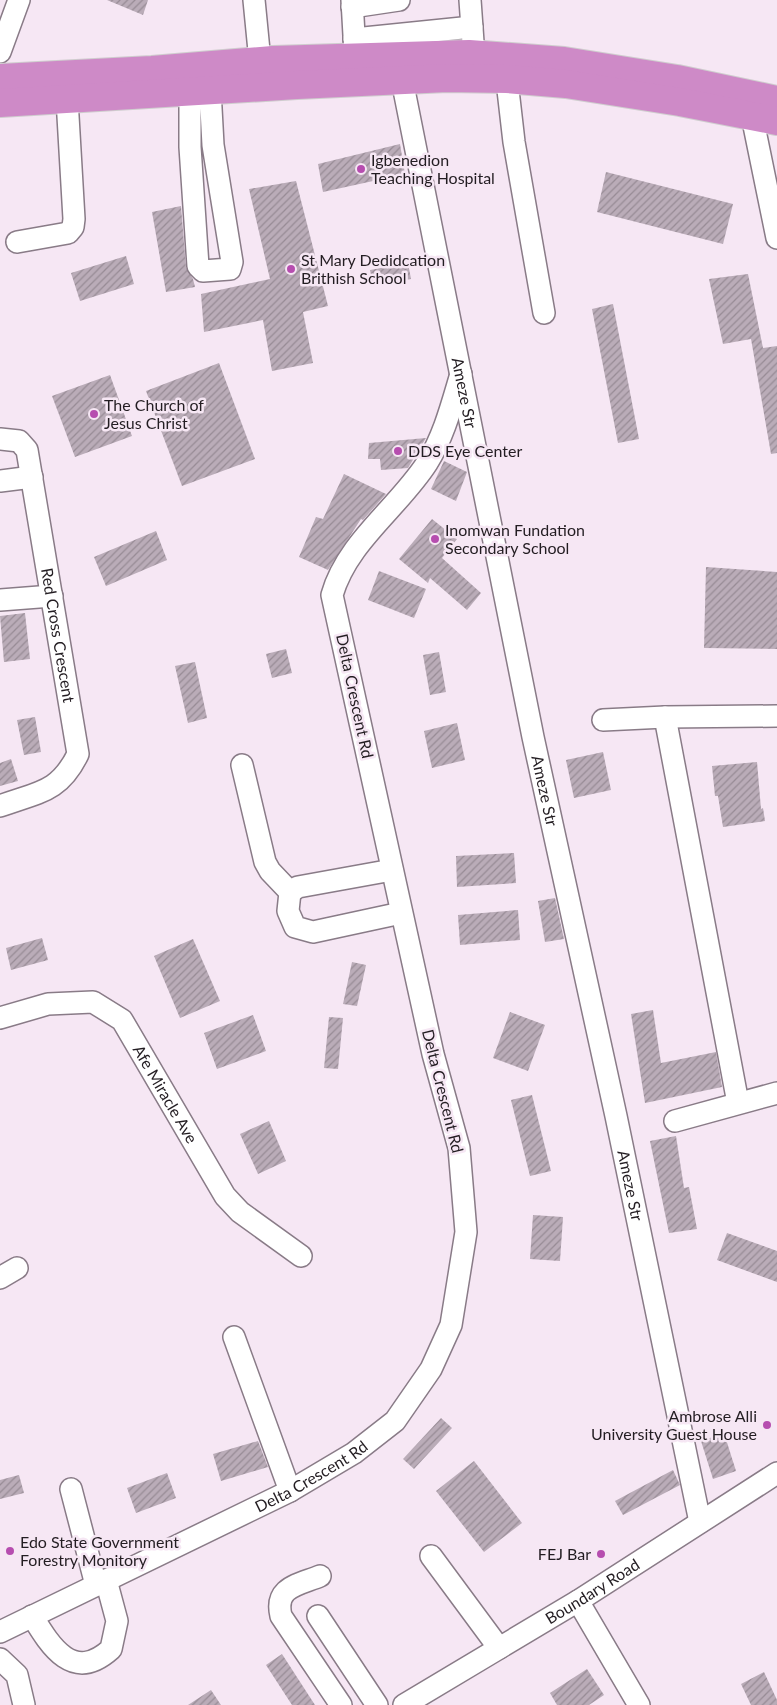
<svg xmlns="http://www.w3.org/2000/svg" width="777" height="1705" viewBox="0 0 777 1705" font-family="Lato,sans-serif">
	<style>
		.building { fill: url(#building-hatch) }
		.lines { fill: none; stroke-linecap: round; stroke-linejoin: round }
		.minor-casing { stroke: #897b87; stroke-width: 24 }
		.highway-casing { stroke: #cfcdce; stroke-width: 30 }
		.minor { stroke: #fff; stroke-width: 21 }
		.highway { stroke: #ce8ac7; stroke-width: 28 }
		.poi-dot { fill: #b64daf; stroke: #f6e7f4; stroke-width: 2 }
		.labels { text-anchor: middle; stroke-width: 5; stroke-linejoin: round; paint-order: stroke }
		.poi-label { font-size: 16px; fill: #231d22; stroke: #f6e7f4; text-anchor: start }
		.street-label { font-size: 16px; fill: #231d22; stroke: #f6e7f4 }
	</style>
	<defs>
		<pattern id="building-hatch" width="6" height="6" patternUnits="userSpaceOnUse" patternTransform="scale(1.25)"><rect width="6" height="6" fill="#baacb8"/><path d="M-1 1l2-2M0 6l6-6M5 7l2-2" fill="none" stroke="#978b95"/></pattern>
	</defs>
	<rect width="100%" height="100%" fill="#f6e7f4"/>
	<g class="building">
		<polygon points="107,0 148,0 143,15"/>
		<polygon points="400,144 405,174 323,192 318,164"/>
		<polygon points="606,172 733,204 723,244 597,212"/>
		<polygon points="296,181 328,306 303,312 313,363 272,371 263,320 204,332 201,294 270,279 249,189"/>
		<polygon points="181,206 186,267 193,279 195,287 166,292 152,212"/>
		<polygon points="126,256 134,284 80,301 71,273"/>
		<polygon points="408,263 411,279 373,286 370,270"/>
		<polygon points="748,274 763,348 777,346 777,453 771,454 751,339 723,344 709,279"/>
		<polygon points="613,304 639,439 618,443 592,309"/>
		<polygon points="219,363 255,459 182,486 146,391"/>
		<polygon points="110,375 132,436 75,457 52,396"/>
		<polygon points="426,438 408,468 381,470 380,459 368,459 369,443"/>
		<polygon points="444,461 467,472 456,501 431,489"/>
		<polygon points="344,474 386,494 363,520 361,519 328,570 299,557 316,517 323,519"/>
		<polygon points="432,519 457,539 442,558 481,593 467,610 430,578 428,583 399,559"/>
		<polygon points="156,531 167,560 106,586 94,557"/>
		<polygon points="706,567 777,572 777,649 704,648"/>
		<polygon points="379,571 426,589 414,618 368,600"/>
		<polygon points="25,613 30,659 4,662 0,616"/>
		<polygon points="286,649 292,673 272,678 266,654"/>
		<polygon points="439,652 446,692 430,695 423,655"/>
		<polygon points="195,662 207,718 188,723 175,666"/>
		<polygon points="35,717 41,752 24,755 17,720"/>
		<polygon points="457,723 465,760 432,768 424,731"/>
		<polygon points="603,752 611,790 574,798 566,760"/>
		<polygon points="11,759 18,781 0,786 0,763"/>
		<polygon points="757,762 761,809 763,808 765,821 723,827 718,796 715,796 712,766"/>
		<polygon points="514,853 516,883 457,887 456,856"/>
		<polygon points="555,898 564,939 545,942 538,901"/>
		<polygon points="518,910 520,940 460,945 458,915"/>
		<polygon points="42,938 48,960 11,970 6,948"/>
		<polygon points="193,939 220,1001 180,1018 154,956"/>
		<polygon points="352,962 366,965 357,1006 343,1004"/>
		<polygon points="653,1010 661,1063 716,1052 722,1087 645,1103 631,1014"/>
		<polygon points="510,1012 545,1025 528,1071 493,1058"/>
		<polygon points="253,1015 266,1051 217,1069 204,1033"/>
		<polygon points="329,1017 343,1018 338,1069 324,1068"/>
		<polygon points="532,1095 551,1171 530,1176 511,1100"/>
		<polygon points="269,1121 286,1161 258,1174 240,1134"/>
		<polygon points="676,1136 684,1188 689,1187 697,1229 669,1233 650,1141"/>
		<polygon points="533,1215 563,1217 560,1261 530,1259"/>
		<polygon points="727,1233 777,1251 777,1282 717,1260"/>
		<polygon points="441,1418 452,1428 414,1469 403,1459"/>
		<polygon points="724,1433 736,1471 713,1479 701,1441"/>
		<polygon points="258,1441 268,1467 221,1481 213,1454"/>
		<polygon points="474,1461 522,1523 484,1552 436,1491"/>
		<polygon points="673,1470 680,1485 623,1515 615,1501"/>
		<polygon points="167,1473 176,1498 136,1513 127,1488"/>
		<polygon points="19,1475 24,1493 0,1499 0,1480"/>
		<polygon points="282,1654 315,1705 292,1705 266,1665"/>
		<polygon points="587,1669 604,1695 589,1705 557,1705 550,1693"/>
		<polygon points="764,1672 777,1700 777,1705 751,1705 741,1684"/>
		<polygon points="211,1690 221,1705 188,1705"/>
	</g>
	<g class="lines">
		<g class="minor-casing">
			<g id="minor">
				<polyline points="254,0 260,61"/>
				<polyline points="352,0 355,53"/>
				<polyline points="470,0 473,42"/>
				<polyline points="352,7 399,0"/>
				<polyline points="354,39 472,27"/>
				<polyline points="0,52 19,0"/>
				<polyline points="505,64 514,142 544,313"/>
				<path id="s1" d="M 401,67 L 402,80 L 533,737 L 616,1116 L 700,1522"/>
				<polyline points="190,91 190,147 198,266 203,271 230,269 232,262 213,145 210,90"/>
				<polyline points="752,116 777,238"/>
				<polyline points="17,242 68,233 73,227 74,219 67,99"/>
				<path id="s2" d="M 0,439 L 19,441 L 27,450 L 78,754 C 59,793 38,792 0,806"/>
				<polyline points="0,481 32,477"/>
				<polyline points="0,600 52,596"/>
				<polyline points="665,717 738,1103"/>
				<polyline points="603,720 665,717 777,716"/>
				<polyline points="242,765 265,862 270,871 290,892 288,911 295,927 313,932 401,913"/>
				<polyline points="290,892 298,887 392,870"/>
				<path id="s3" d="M 0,1018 L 48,1004 L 93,1002 L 122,1020 L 225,1196 L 240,1212 L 301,1256"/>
				<polyline points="675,1121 777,1093"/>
				<polyline points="0,1278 17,1268"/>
				<polyline points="234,1337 290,1491"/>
				<polyline points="71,1489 96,1585"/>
				<polyline points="431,1556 499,1648"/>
				<path d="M 320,1576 C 298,1585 274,1587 281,1616 L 341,1705"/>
				<polyline points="578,1601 639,1705"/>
				<path d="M 32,1616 C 51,1647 73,1683 111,1649 L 117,1621 L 106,1580"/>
				<polyline points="318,1616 377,1705"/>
				<path id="s4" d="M 0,1632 L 290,1491 L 354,1453 L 395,1421 L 431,1369 L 451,1325 L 466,1232 L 459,1148 L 433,1054 L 332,595 C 347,542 398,508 427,463 C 444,436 452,404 461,374"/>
				<polyline points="0,1659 17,1675 24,1705"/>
				<path id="s5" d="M 404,1705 L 578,1601 L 777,1473"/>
			</g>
		</g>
		<g class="highway-casing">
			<g id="highway">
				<polyline points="0,78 152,70 273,60 469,54 564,61 677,79 777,100"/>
				<polyline points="0,103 297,85 447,78 507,79 566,84 680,102 777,121"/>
			</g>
		</g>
		<use href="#minor" class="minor"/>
		<use href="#highway" class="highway"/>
	</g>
	<g class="poi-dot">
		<circle cx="361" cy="169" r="5"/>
		<circle cx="291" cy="269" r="5"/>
		<circle cx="94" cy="414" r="5"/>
		<circle cx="398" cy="451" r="5"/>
		<circle cx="435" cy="539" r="5"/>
		<circle cx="767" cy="1425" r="5"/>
		<circle cx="10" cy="1551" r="5"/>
		<circle cx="601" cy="1554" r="5"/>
	</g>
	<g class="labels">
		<g class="poi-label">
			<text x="371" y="166">Igbenedion<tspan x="371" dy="18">Teaching Hospital</tspan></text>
			<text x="301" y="266">St Mary Dedidcation<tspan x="301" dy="18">Brithish School</tspan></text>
			<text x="104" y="411">The Church of<tspan x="104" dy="18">Jesus Christ</tspan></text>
			<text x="408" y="457">DDS Eye Center</text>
			<text x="445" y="536">Inomwan Fundation<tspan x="445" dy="18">Secondary School</tspan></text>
			<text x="757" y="1422" text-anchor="end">Ambrose Alli<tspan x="757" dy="18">University Guest House</tspan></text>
			<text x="20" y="1548">Edo State Government<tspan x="20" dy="18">Forestry Monitory</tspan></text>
			<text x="591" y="1560" text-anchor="end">FEJ Bar</text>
		</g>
		<g class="street-label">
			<text dy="6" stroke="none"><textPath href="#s1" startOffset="332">Ameze Str</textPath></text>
			<text dy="6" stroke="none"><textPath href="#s2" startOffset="219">Red Cross Crescent</textPath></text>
			<text transform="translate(355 696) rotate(78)" y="6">Delta Crescent Rd</text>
			<text dy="6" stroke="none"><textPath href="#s1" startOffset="738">Ameze Str</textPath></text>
			<text transform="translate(443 1091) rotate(76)" y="6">Delta Crescent Rd</text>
			<text dy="6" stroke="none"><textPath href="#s3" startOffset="215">Afe Miracle Ave</textPath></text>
			<text dy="6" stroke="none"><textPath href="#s1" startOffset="1142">Ameze Str</textPath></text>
			<text dy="6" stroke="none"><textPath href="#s4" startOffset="348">Delta Crescent Rd</textPath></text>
			<text dy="6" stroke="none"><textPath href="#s5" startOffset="220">Boundary Road</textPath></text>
		</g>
	</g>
</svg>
